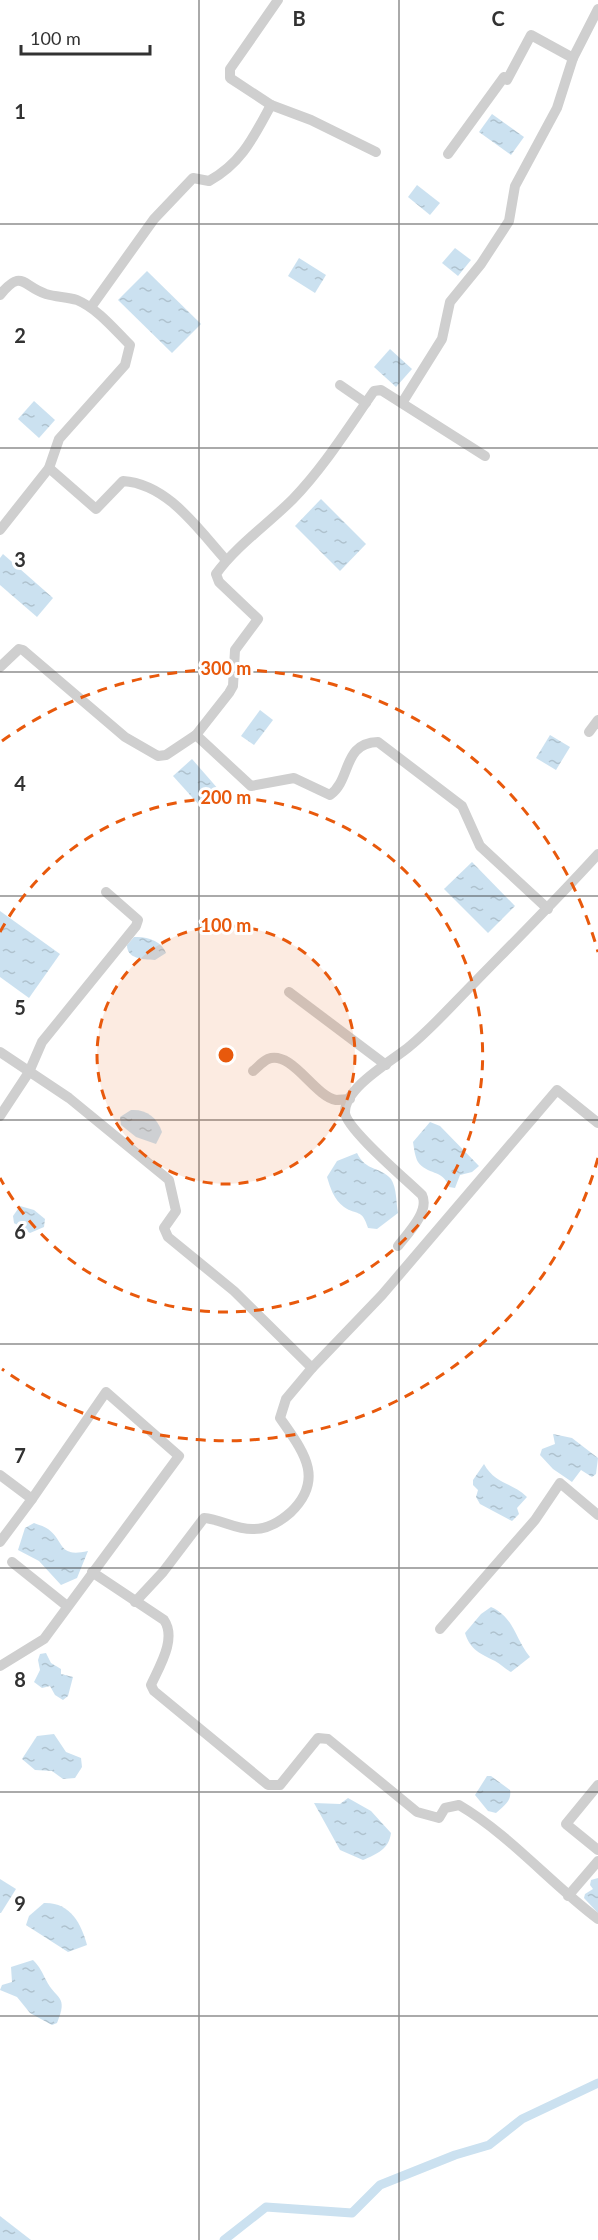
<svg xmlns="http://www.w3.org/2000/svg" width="598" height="2240" font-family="Lato,sans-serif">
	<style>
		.water { fill: url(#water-ripples) }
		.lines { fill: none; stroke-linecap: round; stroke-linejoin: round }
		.canal { stroke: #cbe1f0; stroke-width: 9 }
		.minor { stroke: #cfcfcf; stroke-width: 10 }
		.grid { fill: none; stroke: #323232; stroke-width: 1.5; stroke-opacity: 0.55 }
		.ring { fill: none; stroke: #e8590c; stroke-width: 3; stroke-dasharray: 10 8 }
		.grid-label { font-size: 20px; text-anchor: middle; font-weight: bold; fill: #323232; stroke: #fff; stroke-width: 6; stroke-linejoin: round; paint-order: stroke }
		.centre { fill: #e8590c; stroke: #fff; stroke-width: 3 }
		.ring-label { font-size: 18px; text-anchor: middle; font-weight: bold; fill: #e8590c; stroke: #fff; stroke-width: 6; stroke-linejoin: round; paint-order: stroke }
	</style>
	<defs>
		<pattern id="water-ripples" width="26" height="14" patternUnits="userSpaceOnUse" patternTransform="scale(1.5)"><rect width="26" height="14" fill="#cbe1f0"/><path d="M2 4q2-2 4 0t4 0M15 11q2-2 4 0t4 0" fill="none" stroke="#afc2ce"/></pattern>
	</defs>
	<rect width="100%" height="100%" fill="#fff"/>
	<g class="water">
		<polygon points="492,114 524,137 511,155 479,132"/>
		<polygon points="417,185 440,203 430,215 408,197"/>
		<polygon points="455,248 471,260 458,276 442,263"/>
		<polygon points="299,258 326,275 315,293 288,276"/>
		<polygon points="147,271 201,324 172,353 118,300"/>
		<polygon points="390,349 412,369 396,387 374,367"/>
		<polygon points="34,401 55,420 39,438 18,419"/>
		<polygon points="321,499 366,544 340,571 295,526"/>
		<polygon points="3,554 53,598 37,617 0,585 0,558"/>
		<polygon points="260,710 273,720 254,745 241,736"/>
		<polygon points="550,735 570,747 556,770 536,758"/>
		<polygon points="192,759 219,790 200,806 173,776"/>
		<polygon points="472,862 515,906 488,933 444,889"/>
		<polygon points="0,911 60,954 29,998 0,977"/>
		<path d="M134,937C147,936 162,941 166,953L155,960C142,959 127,959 127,945Z"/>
		<path d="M131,1110C146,1109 157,1117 162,1132L156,1144L136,1137L121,1125L120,1117Z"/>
		<path d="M430,1122L440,1126L479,1166L472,1172L460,1175L455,1188L449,1187C443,1169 427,1175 418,1162C415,1157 414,1148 413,1142Z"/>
		<path d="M357,1153C366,1172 380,1166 391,1179C397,1188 396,1203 398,1213L377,1229L368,1228C362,1208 357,1216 344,1207C334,1200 330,1187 327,1177L337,1161Z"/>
		<polygon points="20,1206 34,1210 45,1219 44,1227 30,1233 14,1223 13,1216"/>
		<polygon points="553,1434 572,1438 598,1458 596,1474 592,1477 581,1470 572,1482 553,1469 540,1455 542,1449 555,1444"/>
		<path d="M484,1464C495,1484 511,1482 527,1497L517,1508L519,1514L512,1521L480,1504L476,1497L478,1490L473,1485V1480Z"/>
		<path d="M34,1523C38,1525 44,1526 48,1529C65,1541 57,1558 88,1551L77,1578L61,1585L39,1561L18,1550L25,1528Z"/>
		<path d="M491,1607C515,1618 515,1639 530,1657L511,1672C505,1669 501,1664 495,1661C481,1654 470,1650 465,1633L481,1614Z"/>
		<polygon points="46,1653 51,1663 61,1669 61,1674 73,1677 68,1696 63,1700 55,1695 50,1686 42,1688 34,1682 40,1670 38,1660 40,1654"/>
		<polygon points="54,1734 66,1752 81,1758 82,1767 75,1778 63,1779 52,1771 35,1770 22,1759 37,1736"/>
		<path d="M487,1776H491L510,1790C512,1801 504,1806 496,1813L488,1811L475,1795Z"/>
		<path d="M348,1798L371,1811L391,1833C389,1849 377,1854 363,1860L340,1850L314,1803L340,1804Z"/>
		<polygon points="598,1878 598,1913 584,1898 585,1894 593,1889 590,1885 591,1880"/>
		<polygon points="0,1879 16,1889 1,1913 0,1913"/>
		<path d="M44,1903C70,1902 81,1923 87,1945L68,1952L26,1925L29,1916Z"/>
		<path d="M33,1960C40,1967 42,1972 46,1980C56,2000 69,1995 57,2023L52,2025L30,2013L17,1997L0,1990L2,1985L12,1982L11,1967Z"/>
		<polygon points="0,2216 31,2240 0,2240"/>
	</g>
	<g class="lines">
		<polyline class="canal" points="224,2240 266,2207 352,2213 380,2185 455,2155 489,2145 522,2119 598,2083"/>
		<g class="minor">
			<polyline points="278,0 230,69 230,78 271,105 311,120 376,152"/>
			<polyline points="448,154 504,77 507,80 531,35 573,58"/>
			<path d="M0,295C22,268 22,286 46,294C56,297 67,297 77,300C98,309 114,329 130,345L125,365L59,439L49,468L0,530"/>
			<path d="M91,307L154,219L193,178L209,181C242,163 254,136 271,105"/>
			<polyline points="340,385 366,403"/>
			<polyline points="402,403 442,339 450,302 481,264 509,221 515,186 557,108 573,58 598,9"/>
			<path d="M49,468L96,509L123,481C168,484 198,529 226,560"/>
			<path d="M0,667L19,649L23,650L125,737L158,756L166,755L196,735L229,693L233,686L235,650L258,619L219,582L216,574C236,546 268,524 293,499C324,467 348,428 374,391L381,390L485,456"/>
			<polyline points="589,732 598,720"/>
			<path d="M196,735L251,786L294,778L330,795C352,779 342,743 378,742L462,806L480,846L548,909"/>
			<polyline points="289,992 386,1065"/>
			<polyline points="0,1052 69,1098 169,1180 176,1211 164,1228 168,1237 234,1291 312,1368 382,1295 557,1090 598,1123"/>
			<path d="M253,1071C258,1067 263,1061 268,1059C292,1050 314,1096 336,1100C340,1100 346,1099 350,1099"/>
			<polyline points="0,1116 29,1072 42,1042 136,926 138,920 106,892"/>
			<path d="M398,1246C408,1233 430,1211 422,1195C408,1181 347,1130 345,1113C344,1087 394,1060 410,1046C433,1027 454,1003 475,982C516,940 558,898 598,854"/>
			<polyline points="0,1475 32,1499 0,1542"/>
			<polyline points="12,1562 67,1606"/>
			<path d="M92,1572L164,1620C177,1639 159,1667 151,1685L154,1691L268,1785H280L318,1738L328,1739L417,1812L439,1818L445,1808L459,1805C510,1835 550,1883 598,1919"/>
			<path d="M135,1602L163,1572L204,1518C221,1519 236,1530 254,1529C268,1529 281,1521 291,1512C326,1478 302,1450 280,1418L286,1399L312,1368"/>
			<polyline points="440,1629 535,1520 560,1483 598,1515"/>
			<polyline points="0,1666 44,1639 179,1456 106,1392 32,1499"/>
			<polyline points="598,1785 566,1824 598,1850"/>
			<polyline points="568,1896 598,1861"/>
		</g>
	</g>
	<path class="grid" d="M199,0V2240M399,0V2240M0,224H598M0,448H598M0,672H598M0,896H598M0,1120H598M0,1344H598M0,1568H598M0,1792H598M0,2016H598"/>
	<circle cx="226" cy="1055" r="129" fill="#e8590c" fill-opacity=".12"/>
	<g class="ring">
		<circle cx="226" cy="1055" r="129"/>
		<path d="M0 932A257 257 0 1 1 0 1178"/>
		<path d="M598 1158A386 386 0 0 1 2 1369M2 741A386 386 0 0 1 598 952"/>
	</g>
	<g class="grid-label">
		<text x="299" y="26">B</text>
		<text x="498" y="26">C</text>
		<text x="20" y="119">1</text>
		<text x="20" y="343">2</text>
		<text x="20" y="567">3</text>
		<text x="20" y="791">4</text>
		<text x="20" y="1015">5</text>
		<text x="20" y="1239">6</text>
		<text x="20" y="1463">7</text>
		<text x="20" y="1687">8</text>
		<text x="20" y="1911">9</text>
	</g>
	<circle cx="226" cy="1055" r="9" class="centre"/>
	<g class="ring-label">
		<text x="226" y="675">300 m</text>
		<text x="226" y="804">200 m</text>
		<text x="226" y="932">100 m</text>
	</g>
	<path d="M21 45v9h129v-9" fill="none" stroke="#323232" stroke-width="3"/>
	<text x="30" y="45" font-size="18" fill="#323232" stroke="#ffffff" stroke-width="4.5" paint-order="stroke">100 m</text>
</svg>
